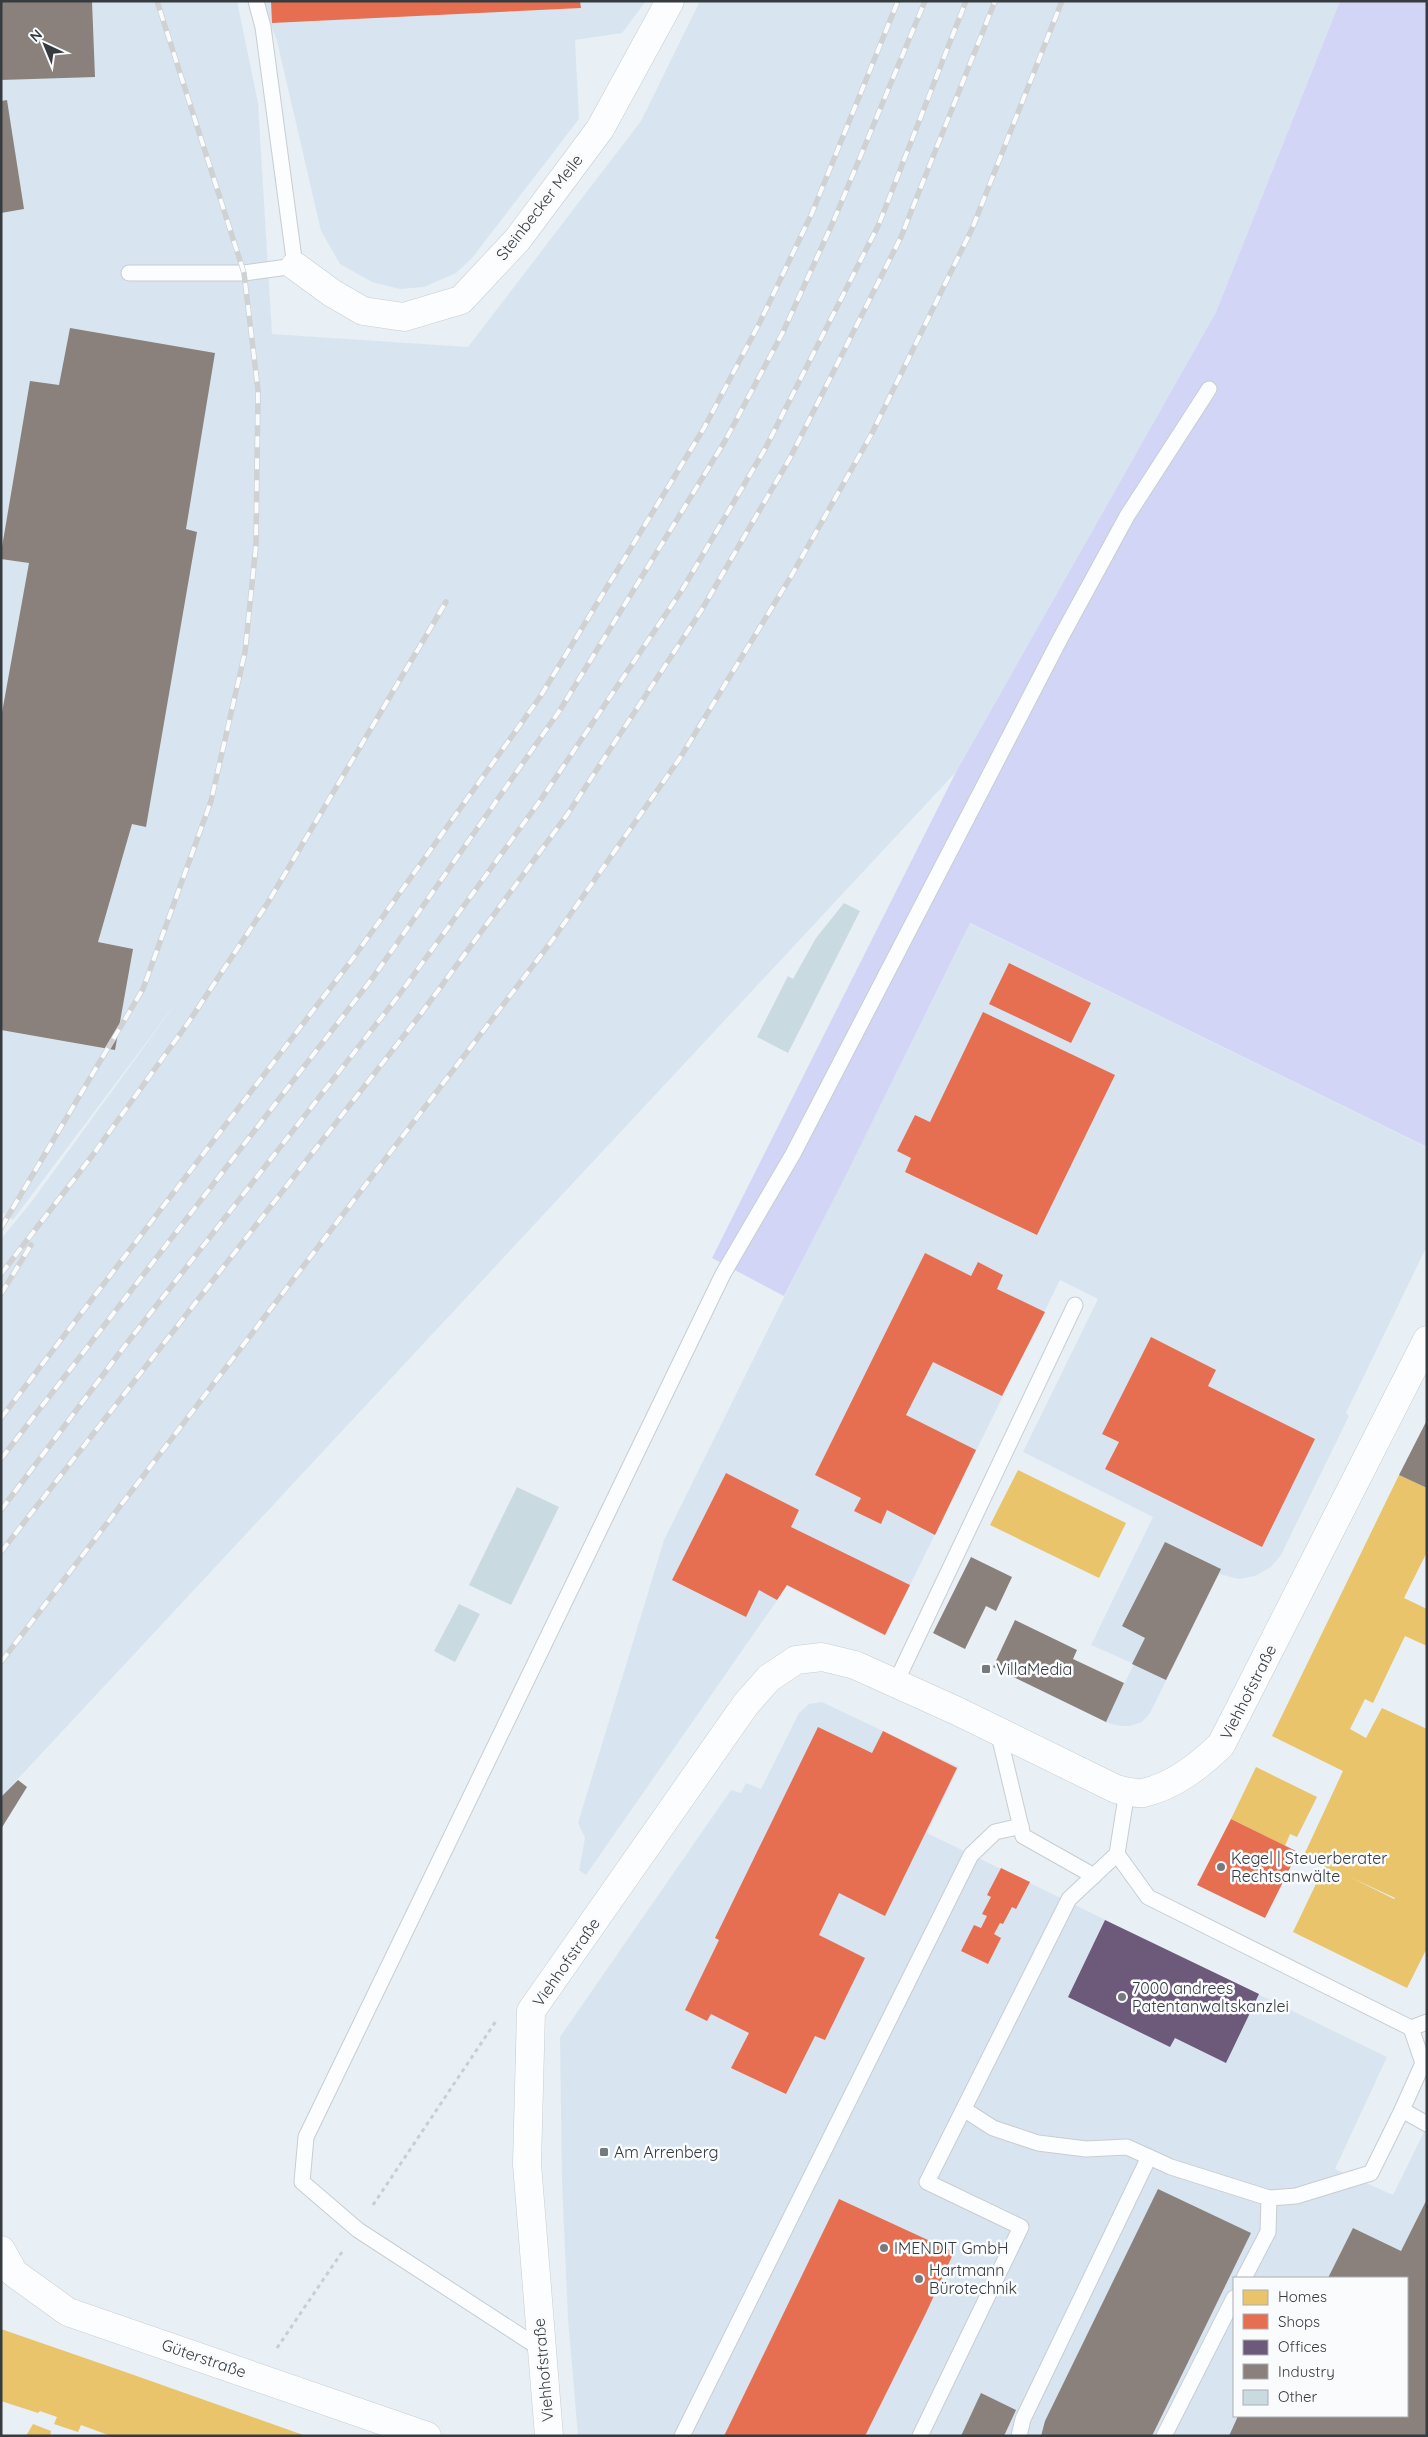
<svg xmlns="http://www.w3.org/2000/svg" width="1428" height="2437" font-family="Quicksand,sans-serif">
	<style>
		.built { fill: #d8e5f0; fill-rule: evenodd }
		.green { fill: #d3d5f7 }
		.homes { fill: #e9c46a; fill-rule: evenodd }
		.shops { fill: #e76f51 }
		.offices { fill: #6d597a }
		.industry { fill: #8a817c }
		.building { fill: #cadae1 }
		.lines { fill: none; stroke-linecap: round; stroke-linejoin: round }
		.service-casing { stroke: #c8cdd1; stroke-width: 17 }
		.minor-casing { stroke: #c8cdd1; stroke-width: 29 }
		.path { stroke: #cbced0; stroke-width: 3; stroke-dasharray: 4 4; stroke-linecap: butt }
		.service { stroke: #fcfdfe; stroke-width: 15 }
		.minor { stroke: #fcfdfe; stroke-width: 28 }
		.rail-casing { stroke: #cfd1d3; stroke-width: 5.5 }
		.rail { stroke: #f9fbfd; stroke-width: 4; stroke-dasharray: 11; stroke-linecap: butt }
		.poi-dot { fill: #747a7f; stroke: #f9fbfd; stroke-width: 2 }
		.labels { text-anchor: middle; stroke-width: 5; stroke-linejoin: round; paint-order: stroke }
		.street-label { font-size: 16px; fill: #363b3f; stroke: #f9fbfd }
		.poi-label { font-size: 16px; fill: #363b3f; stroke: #f9fbfd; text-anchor: start }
	</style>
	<rect width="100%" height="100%" fill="#e8eff5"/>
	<g class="built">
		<polygon points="1,1 237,1 258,103 272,334 468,347 641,121 700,1 1340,1 1216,312 956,772 1,1797 1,1239 32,1201 179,999 13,1220 1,1211"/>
		<polygon points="261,1 646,1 622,33 575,40 579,119 472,258 456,273 424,287 400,289 372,282 340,264 321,231 277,41"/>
		<polygon points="969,923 1426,1147 1426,1248 1346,1413 1349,1416 1281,1555 1271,1567 1255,1576 1239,1579 1219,1574 1150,1713 1142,1722 1130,1726 1120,1726 1105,1722 1134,1664 1091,1645 1153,1517 1023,1452 1098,1299 1060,1280 885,1636 787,1586 586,1875 579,1870 585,1838 578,1823 664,1540"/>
		<path d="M822,1702L959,1767L927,1833L1387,2057L1335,2169L1393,2195L1427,2126V2436H578L568,2319L562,2182L560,2037L731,1790L741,1793L746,1783L761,1789L799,1713L809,1704ZM1234,2278H1407V2416H1234Z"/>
	</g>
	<polygon class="green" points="1340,1 1427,1 1427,1147 970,923 846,1175 784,1296 712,1258 956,772 1216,312"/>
	<g class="homes">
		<polygon points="1018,1470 1126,1523 1099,1578 990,1525"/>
		<path d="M1399,1475L1427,1488V1552L1404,1598L1427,1609V1646L1405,1636L1373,1703L1365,1699L1350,1729L1366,1738L1382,1708L1427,1729V1948L1407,1988L1293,1932L1325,1865L1304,1855L1343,1771L1272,1736ZM1350,1877L1395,1898L1394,1899Z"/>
		<polygon points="1256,1767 1317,1797 1297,1837 1290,1834 1285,1846 1231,1819"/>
		<polygon points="1,2329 131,2374 306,2436 111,2436 81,2425 78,2432 54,2424 57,2417 40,2411 38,2413 1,2401"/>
		<polygon points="33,2424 51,2431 50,2436 26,2436"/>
	</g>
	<g class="shops">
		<polygon points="271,1 580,1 581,8 272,23"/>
		<polygon points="1009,963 1091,1003 1071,1043 989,1004"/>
		<polygon points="983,1012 1115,1075 1037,1235 905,1172 911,1158 897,1151 915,1115 930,1122"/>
		<polygon points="925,1253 971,1276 978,1262 1003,1275 997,1289 1045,1312 1002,1396 933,1362 906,1415 976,1450 935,1535 887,1510 881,1524 854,1511 861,1498 815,1475"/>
		<polygon points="1151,1337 1216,1370 1208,1386 1315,1439 1262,1547 1105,1469 1119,1442 1102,1434"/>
		<polygon points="726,1473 799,1510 791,1527 910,1585 885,1635 787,1585 777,1600 759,1590 746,1617 672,1580"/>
		<polygon points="818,1727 872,1753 883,1731 957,1768 885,1916 839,1893 819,1935 865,1958 825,2040 815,2036 786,2094 731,2068 749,2033 711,2014 707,2021 685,2010 719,1940 715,1938"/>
		<polygon points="1231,1819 1298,1852 1265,1918 1197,1885"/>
		<polygon points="1001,1868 1030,1882 1016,1909 1012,1907 1003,1924 1000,1923 994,1934 1001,1938 988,1964 961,1951 974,1925 981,1928 987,1916 982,1914 991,1897 987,1895"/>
		<polygon points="839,2199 954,2252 926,2313 865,2436 724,2436"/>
	</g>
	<polygon class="offices" points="1105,1920 1259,1994 1226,2063 1175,2038 1170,2047 1068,1997"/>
	<g class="industry">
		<polygon points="1,1 92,1 95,77 1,80"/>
		<polygon points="7,100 24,209 1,213 1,101"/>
		<polygon points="70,328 215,353 186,529 197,532 146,827 132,824 98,942 133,949 115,1050 1,1030 1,718 29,563 1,559 1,553 30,381 59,385"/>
		<polygon points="1427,1420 1427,1488 1399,1475"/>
		<polygon points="1165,1542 1221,1569 1166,1680 1132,1664 1145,1638 1122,1626"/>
		<polygon points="971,1557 1012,1577 996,1611 986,1606 965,1649 933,1633"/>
		<polygon points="1015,1620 1077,1650 1073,1659 1124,1683 1106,1722 993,1667"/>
		<polygon points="18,1780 27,1787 1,1829 1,1797"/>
		<polygon points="1158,2189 1251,2233 1152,2436 1041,2436 1045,2421"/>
		<polygon points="1427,2199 1427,2436 1229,2436 1238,2416 1407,2416 1407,2278 1328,2278 1353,2228 1401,2251"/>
		<polygon points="981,2393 1016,2410 1004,2436 961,2436"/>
	</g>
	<g class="building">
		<polygon points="844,903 860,911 788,1053 757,1037 788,976 793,979 816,938"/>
		<polygon points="517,1487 559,1507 511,1605 469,1585"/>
		<polygon points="459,1604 480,1614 455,1662 434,1651"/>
	</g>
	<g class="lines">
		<defs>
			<g id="service">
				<polyline points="129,273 244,273 295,266 263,27 256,1"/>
				<polyline points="896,1682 1075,1305"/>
				<polyline points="998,1731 1023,1836 1094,1876"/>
				<polyline points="1117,1854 1148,1897 1411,2028 1427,2022"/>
				<polyline points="965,2110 993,2128 1038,2143 1086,2149 1127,2147 1171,2167 1269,2198 1296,2196 1371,2173 1402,2110 1423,2063 1411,2028"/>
				<polyline points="1402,2110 1427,2124"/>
				<polyline points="1244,2278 1268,2232 1269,2198"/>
				<polyline points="541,2349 358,2230 302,2182 306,2137 723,1274 793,1154 1060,639 1127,516 1209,389"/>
				<polyline points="682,2436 971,1855 995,1832 1021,1826"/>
				<polyline points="920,2436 1021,2227 927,2182 1069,1899 1117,1854 1127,1791"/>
				<polyline points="1019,2436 1023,2419 1149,2157"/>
				<polyline points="1164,2436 1234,2298"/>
			</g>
			<g id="minor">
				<polyline points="295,266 332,293 363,311 404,317 461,300 518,239 600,129 670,1"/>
				<polyline points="1,2250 14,2273 68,2312 427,2436"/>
				<path d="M549,2436L527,2164L531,2011L746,1704L769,1678L796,1660L822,1657L855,1665L957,1711L1116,1789C1124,1791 1135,1794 1143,1793C1174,1786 1199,1766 1221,1745L1427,1340"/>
			</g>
		</defs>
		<use href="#service" class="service-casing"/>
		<use href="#minor" class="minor-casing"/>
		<g class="path">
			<polyline points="373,2205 496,2021"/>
			<polyline points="277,2348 342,2252"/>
		</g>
		<use href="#service" class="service"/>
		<use href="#minor" class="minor"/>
		<defs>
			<g id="rail">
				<polyline points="1,1228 143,989 211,801 245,652 256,545 258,390 244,273 157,1"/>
				<polyline points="1,1274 92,1156 188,1023 267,904 446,602"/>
				<polyline points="1,1294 31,1245"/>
				<polyline points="1,1418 351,961 540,697 704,428 760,322 812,213 898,1"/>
				<polyline points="1,1459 374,976 560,710 725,441 783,332 834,220 925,1"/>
				<polyline points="1,1510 124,1347 399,995 542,798 682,590 765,449 879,224 966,1"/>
				<polyline points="1,1552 420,1015 567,815 701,611 790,458 901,237 995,1"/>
				<polyline points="1,1662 551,942 680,758 790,578 871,435 972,229 1062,1"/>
			</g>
		</defs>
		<use href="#rail" class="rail-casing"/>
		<use href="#rail" class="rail"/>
	</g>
	<g class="poi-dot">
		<rect x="981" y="1664" width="10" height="10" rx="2.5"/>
		<circle cx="1221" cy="1867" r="5"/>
		<circle cx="1122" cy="1997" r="5"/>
		<rect x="599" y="2147" width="10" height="10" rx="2.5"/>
		<circle cx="884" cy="2248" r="5"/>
		<circle cx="919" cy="2279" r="5"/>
	</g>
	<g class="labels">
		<g class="street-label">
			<text transform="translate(539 207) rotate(-52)" y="6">Steinbecker Meile</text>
			<text transform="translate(1248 1692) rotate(-63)" y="6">Viehhofstraße</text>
			<text transform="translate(566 1962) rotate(-55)" y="6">Viehhofstraße</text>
			<text transform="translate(204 2358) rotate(19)" y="6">Güterstraße</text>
			<text transform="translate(543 2370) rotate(-95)" y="6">Viehhofstraße</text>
		</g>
		<g class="poi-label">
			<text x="996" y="1675">VillaMedia</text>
			<text x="1231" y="1864">Kegel | Steuerberater<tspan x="1231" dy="18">Rechtsanwälte</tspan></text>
			<text x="1132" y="1994">7000 andrees<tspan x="1132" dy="18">Patentanwaltskanzlei</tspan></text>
			<text x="614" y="2158">Am Arrenberg</text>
			<text x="894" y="2254">IMENDIT GmbH</text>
			<text x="929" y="2276">Hartmann<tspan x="929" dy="18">Bürotechnik</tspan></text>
		</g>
	</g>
	<rect width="1428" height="2437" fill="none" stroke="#363b3f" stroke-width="5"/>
	<rect x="1233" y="2277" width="175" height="140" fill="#f9fbfd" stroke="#abaeb1"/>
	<rect x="1243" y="2290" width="25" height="15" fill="#e9c46a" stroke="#abaeb1"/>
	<text x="1278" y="2302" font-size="15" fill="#363b3f">Homes</text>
	<rect x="1243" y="2314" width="25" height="15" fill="#e76f51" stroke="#abaeb1"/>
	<text x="1278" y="2327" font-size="15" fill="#363b3f">Shops</text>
	<rect x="1243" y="2340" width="25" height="15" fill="#6d597a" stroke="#abaeb1"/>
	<text x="1278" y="2352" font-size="15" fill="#363b3f">Offices</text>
	<rect x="1243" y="2364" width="25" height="15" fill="#8a817c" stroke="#abaeb1"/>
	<text x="1278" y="2377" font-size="15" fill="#363b3f">Industry</text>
	<rect x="1243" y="2390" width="25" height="15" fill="#cadae1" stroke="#abaeb1"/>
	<text x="1278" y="2402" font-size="15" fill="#363b3f">Other</text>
	<g transform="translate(45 45) rotate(316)" stroke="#f9fbfd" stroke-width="4" paint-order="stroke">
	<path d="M0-4L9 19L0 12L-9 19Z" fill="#363b3f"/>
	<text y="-8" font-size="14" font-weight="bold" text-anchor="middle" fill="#363b3f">N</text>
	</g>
</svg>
